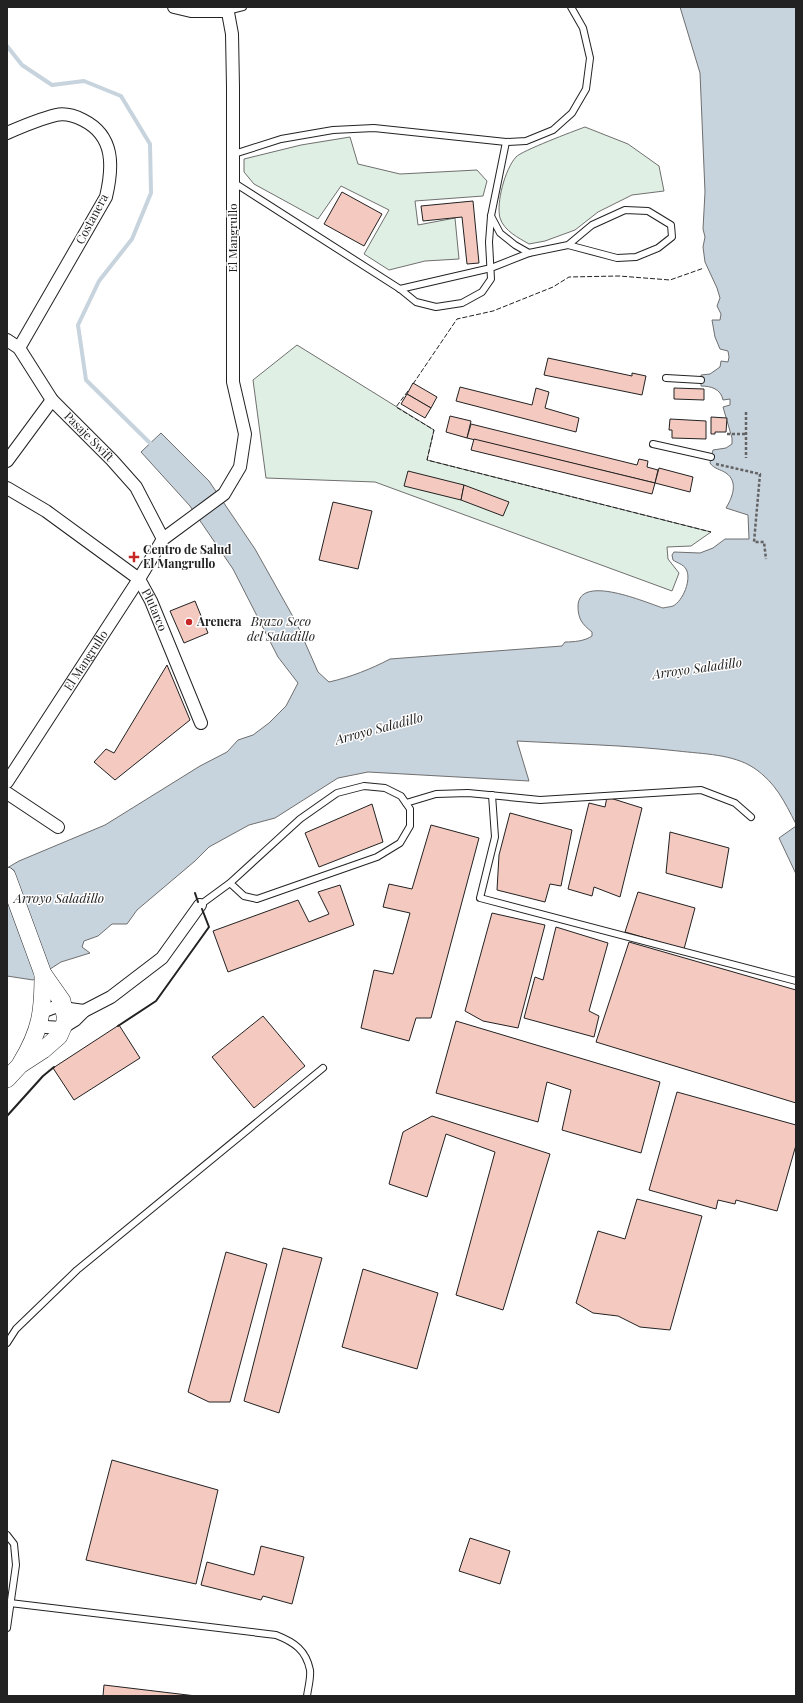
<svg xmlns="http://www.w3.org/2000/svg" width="803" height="1703" font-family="'Playfair Display',serif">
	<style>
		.green { fill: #e0efe3; stroke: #6f6f6f }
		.water { fill: #c7d3dd; stroke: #6f6f6f }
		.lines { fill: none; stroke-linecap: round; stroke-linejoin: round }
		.stream { stroke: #c7d3dd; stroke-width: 4 }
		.building { fill: #f3c9c0; stroke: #222 }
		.lane-casing { stroke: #222; stroke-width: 8 }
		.street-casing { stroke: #222; stroke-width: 14 }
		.secondary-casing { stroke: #222; stroke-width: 18 }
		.path { stroke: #646464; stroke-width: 2.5; stroke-dasharray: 3 2; stroke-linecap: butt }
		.lane { stroke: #fff; stroke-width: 6 }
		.street { stroke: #fff; stroke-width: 12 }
		.secondary { stroke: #fff; stroke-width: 17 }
		.fence { stroke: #222; stroke-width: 1; stroke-dasharray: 5 2; stroke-linecap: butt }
		.wall { stroke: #222; stroke-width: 2 }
		.poi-dot { fill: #c62828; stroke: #fff; stroke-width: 1.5 }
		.labels { text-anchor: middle; stroke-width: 3; stroke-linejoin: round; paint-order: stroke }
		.street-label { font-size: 12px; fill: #222; stroke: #fff }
		.poi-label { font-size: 12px; font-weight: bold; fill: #222; stroke: #fff; text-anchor: start }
		.water-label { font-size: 13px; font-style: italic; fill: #222; stroke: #fff }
	</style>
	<rect width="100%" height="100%" fill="#fff"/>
	<g class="green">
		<path d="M585,127L628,144L659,166L664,191L632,195L598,212L575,230L545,241L529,244C519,238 504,231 500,218C496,203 505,169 516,157C521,151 574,131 585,127Z"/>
		<polygon points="350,137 358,164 400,174 477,170 487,181 483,196 415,201 418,225 455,218 459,259 425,261 389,270 364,254 389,210 341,186 318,219 254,184 244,172 244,159 301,145"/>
		<polygon points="297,345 434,430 427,460 711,532 691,546 667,547 668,559 679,573 672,591 375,482 266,478 253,380"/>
	</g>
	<g class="water">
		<path d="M680,7H796V824C784,801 776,783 754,768C733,754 703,754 678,751C625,745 571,744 517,741L529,781L368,772L338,778L275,818L249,825L209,847L195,861L137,910L127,924H112L98,936L84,941L82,947L90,953L61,962L33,980L7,976V868L19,861L105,825L200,766L227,752L238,740L253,735L269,723L286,706L298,683L278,657L233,569L190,506L141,452L161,433L209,481L255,549L296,622L318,672L329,682C351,677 371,669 390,659L562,646L565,642C574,642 585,641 592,636V632C582,624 578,619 578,606C579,573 647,603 663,608C667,607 670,607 673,606C683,601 692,579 686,569C683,564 677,563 673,560L672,555L674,552L700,553L713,548L725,539H749L748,515L726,508C732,498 739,482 726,473C720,469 714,469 710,463L713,450L726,448L732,444V438L723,407L730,405V399L723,400C721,389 711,386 701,386V375L710,374L720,367L721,361L728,362L729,357L728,351L720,349L715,337L712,320H720L721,314L717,306L720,298L717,288L705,262L703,247L705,237L703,229L705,192L700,73Z"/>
		<polygon points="796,826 796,874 779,838"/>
	</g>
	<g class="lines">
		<polyline class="stream" points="7,46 22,65 52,85 84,81 121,96 150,144 151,193 132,239 99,281 78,325 86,380 154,447"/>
	</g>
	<g class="building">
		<polygon points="342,192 382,214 364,246 324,224"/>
		<polygon points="473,201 479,263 467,264 462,217 423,221 421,206"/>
		<polygon points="548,358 632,376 632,373 646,376 642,395 544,375"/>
		<polygon points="413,383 437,397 431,408 407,394"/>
		<polygon points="460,387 532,405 536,388 549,392 545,408 579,418 576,432 456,401"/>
		<polygon points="674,388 704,389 704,400 674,399"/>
		<polygon points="407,394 431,408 425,418 401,404"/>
		<polygon points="450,416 471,421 467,438 446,432"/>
		<polygon points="711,417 727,418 726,432 715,432 715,434 711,434"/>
		<polygon points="670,419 706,421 706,439 672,438 672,430 669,430"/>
		<polygon points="471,424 637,465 639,459 648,461 647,467 658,470 655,483 467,438"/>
		<polygon points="474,439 655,483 652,494 471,450"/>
		<polygon points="659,468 693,477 690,492 655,483"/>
		<polygon points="408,471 464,485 461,500 404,486"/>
		<polygon points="464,485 509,502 503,516 461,500"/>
		<polygon points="333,502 372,511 358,569 319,560"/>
		<polygon points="195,601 208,633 184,643 170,611"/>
		<polygon points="167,665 190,720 115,780 94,762 106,749 114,753"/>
		<polygon points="607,797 642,808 620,897 594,887 592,896 568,889 589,803 605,807"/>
		<polygon points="372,804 383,842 319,867 305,833"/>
		<polygon points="510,813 572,830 561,886 550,884 545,902 497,890 499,855"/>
		<polygon points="431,825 479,838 431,1018 416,1018 409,1041 361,1028 374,970 393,974 410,913 383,907 389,884 412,889"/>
		<polygon points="670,832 729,848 722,888 666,873"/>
		<polygon points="340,885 354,925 228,972 213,931 298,900 309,922 329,914 318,892"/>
		<polygon points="638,892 695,908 684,949 625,932"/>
		<polygon points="492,913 545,925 518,1028 483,1021 465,1011"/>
		<polygon points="556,927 608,943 589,1011 599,1016 594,1037 524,1018 535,977 543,980"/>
		<polygon points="629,942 796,990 796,1103 596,1042"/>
		<polygon points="263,1016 305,1066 254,1108 212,1057"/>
		<polygon points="456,1021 660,1082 641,1153 562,1130 571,1090 547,1082 538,1122 436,1093"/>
		<polygon points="119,1025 140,1058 74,1100 53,1068"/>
		<polygon points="677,1092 796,1125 796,1145 777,1211 736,1200 735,1204 718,1200 716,1209 649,1190"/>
		<polygon points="432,1116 550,1154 503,1310 456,1295 495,1152 446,1134 427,1197 389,1184 403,1132"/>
		<polygon points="637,1199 702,1216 670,1330 640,1327 618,1316 593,1313 576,1303 598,1231 625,1239"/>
		<polygon points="283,1248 322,1258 279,1413 244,1401"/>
		<polygon points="226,1252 267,1264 230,1402 209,1402 188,1392"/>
		<polygon points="363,1269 438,1293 417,1369 342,1347"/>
		<polygon points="112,1460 218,1490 196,1584 86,1560"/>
		<polygon points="470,1538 510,1551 500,1584 459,1571"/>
		<polygon points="261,1546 304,1557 292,1604 263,1596 261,1600 201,1585 207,1562 254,1575"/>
		<polygon points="104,1685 196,1696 103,1696"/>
	</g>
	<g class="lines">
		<defs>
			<g id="lane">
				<polyline points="227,11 243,7"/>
				<polyline points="234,154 281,139 333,130 374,128 506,142 526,141 553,130 572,113 586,89 590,58 583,28 571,7"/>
				<polyline points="233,182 400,289 416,302 436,307 462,303 482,292 491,279 489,242 491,216 506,142"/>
				<polyline points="491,216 500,233 515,245 529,253"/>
				<polyline points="400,289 491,268 529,253 568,245 617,258 636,257 658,248 672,237 671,225 648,211 625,210 592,225 568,245"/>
				<polyline points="666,378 701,380"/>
				<polyline points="653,444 711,457"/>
				<polyline points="492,795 495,837 480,898 796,981"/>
				<polyline points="406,803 436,794 468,793 540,800 701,790 735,803 751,817"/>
				<polyline points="200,905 230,883 300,819 337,793 364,786 385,788 401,796 410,809 410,826 400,843 377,857 257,899 244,896 230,883"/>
				<polyline points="7,1343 16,1329 77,1270 323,1068"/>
				<polyline points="7,1535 14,1544 16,1565 7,1628"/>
				<path d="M10,1603L276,1635C294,1642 306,1650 310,1670C311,1678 308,1688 307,1696"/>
			</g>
			<g id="street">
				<polyline points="174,7 191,11 227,11"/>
				<path d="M7,133C23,126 40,119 56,115C65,113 75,116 83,120C115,136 113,167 106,197L19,348"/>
				<path id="s1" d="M7,340L19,348L52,400L112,460L136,487L163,539"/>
				<polyline points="7,461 52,400"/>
				<path id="s2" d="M7,488L46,511L139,579L151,601L201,723"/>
				<path id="s3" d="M7,782L139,579L163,539L224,494L240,467L245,434L233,382V87L232,34L227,7"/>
				<polyline points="7,793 58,827"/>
				<polyline points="42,1012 55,1007 84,1011"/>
				<polyline points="40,1021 46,1027 62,1028 75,1020 84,1011 111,997 162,958 200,905"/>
			</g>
			<g id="secondary">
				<polyline points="7,876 43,974 62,1001 66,1020 59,1036 43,1050 20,1065 7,1079"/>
				<path d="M21,1063C41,1030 43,1011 43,974"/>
			</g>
		</defs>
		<use href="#lane" class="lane-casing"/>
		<use href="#street" class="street-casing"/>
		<use href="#secondary" class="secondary-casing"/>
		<g class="path">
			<polyline points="746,412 746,458"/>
			<polyline points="727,434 746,434"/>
			<polyline points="716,464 760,474 754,542 764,542 766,559"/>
		</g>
		<use href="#lane" class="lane"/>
		<use href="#street" class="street"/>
		<use href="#secondary" class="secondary"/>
		<g class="fence">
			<polyline points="413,384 457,319 493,311 553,287 569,277 619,276 670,280 704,268"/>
			<polyline points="408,391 396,407 434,430 427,460 711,532"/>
		</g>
		<g class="wall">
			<polyline points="195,893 198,902"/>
			<polyline points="118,1026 156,1001 209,927 202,909"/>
			<polyline points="7,1116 43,1076 54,1067"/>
		</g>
	</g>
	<g class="poi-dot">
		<path d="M132 551h4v4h4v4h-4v4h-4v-4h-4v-4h4z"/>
		<circle cx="189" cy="622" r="4"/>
	</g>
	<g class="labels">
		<g class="street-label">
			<text transform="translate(92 219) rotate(-62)" y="4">Costanera</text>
			<text transform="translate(233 238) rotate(-90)" y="4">El Mangrullo</text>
			<text dy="4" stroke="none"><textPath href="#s1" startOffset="128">Pasaje Swift</textPath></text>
			<text dy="4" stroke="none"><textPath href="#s2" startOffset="195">Plutarco</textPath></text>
			<text dy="4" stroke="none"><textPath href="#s3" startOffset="145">El Mangrullo</textPath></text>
		</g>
		<g class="poi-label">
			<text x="143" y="554">Centro de Salud<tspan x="143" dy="14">El Mangrullo</tspan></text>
			<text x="197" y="626">Arenera</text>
		</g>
		<g class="water-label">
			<text x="281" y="626">Brazo Seco<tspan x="281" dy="15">del Saladillo</tspan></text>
			<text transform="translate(697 668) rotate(-8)" y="5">Arroyo Saladillo</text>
			<text transform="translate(379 728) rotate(-15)" y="5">Arroyo Saladillo</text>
			<text x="59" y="903">Arroyo Saladillo</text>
		</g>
	</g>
	<rect width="803" height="1703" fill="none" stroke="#222222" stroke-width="16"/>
</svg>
